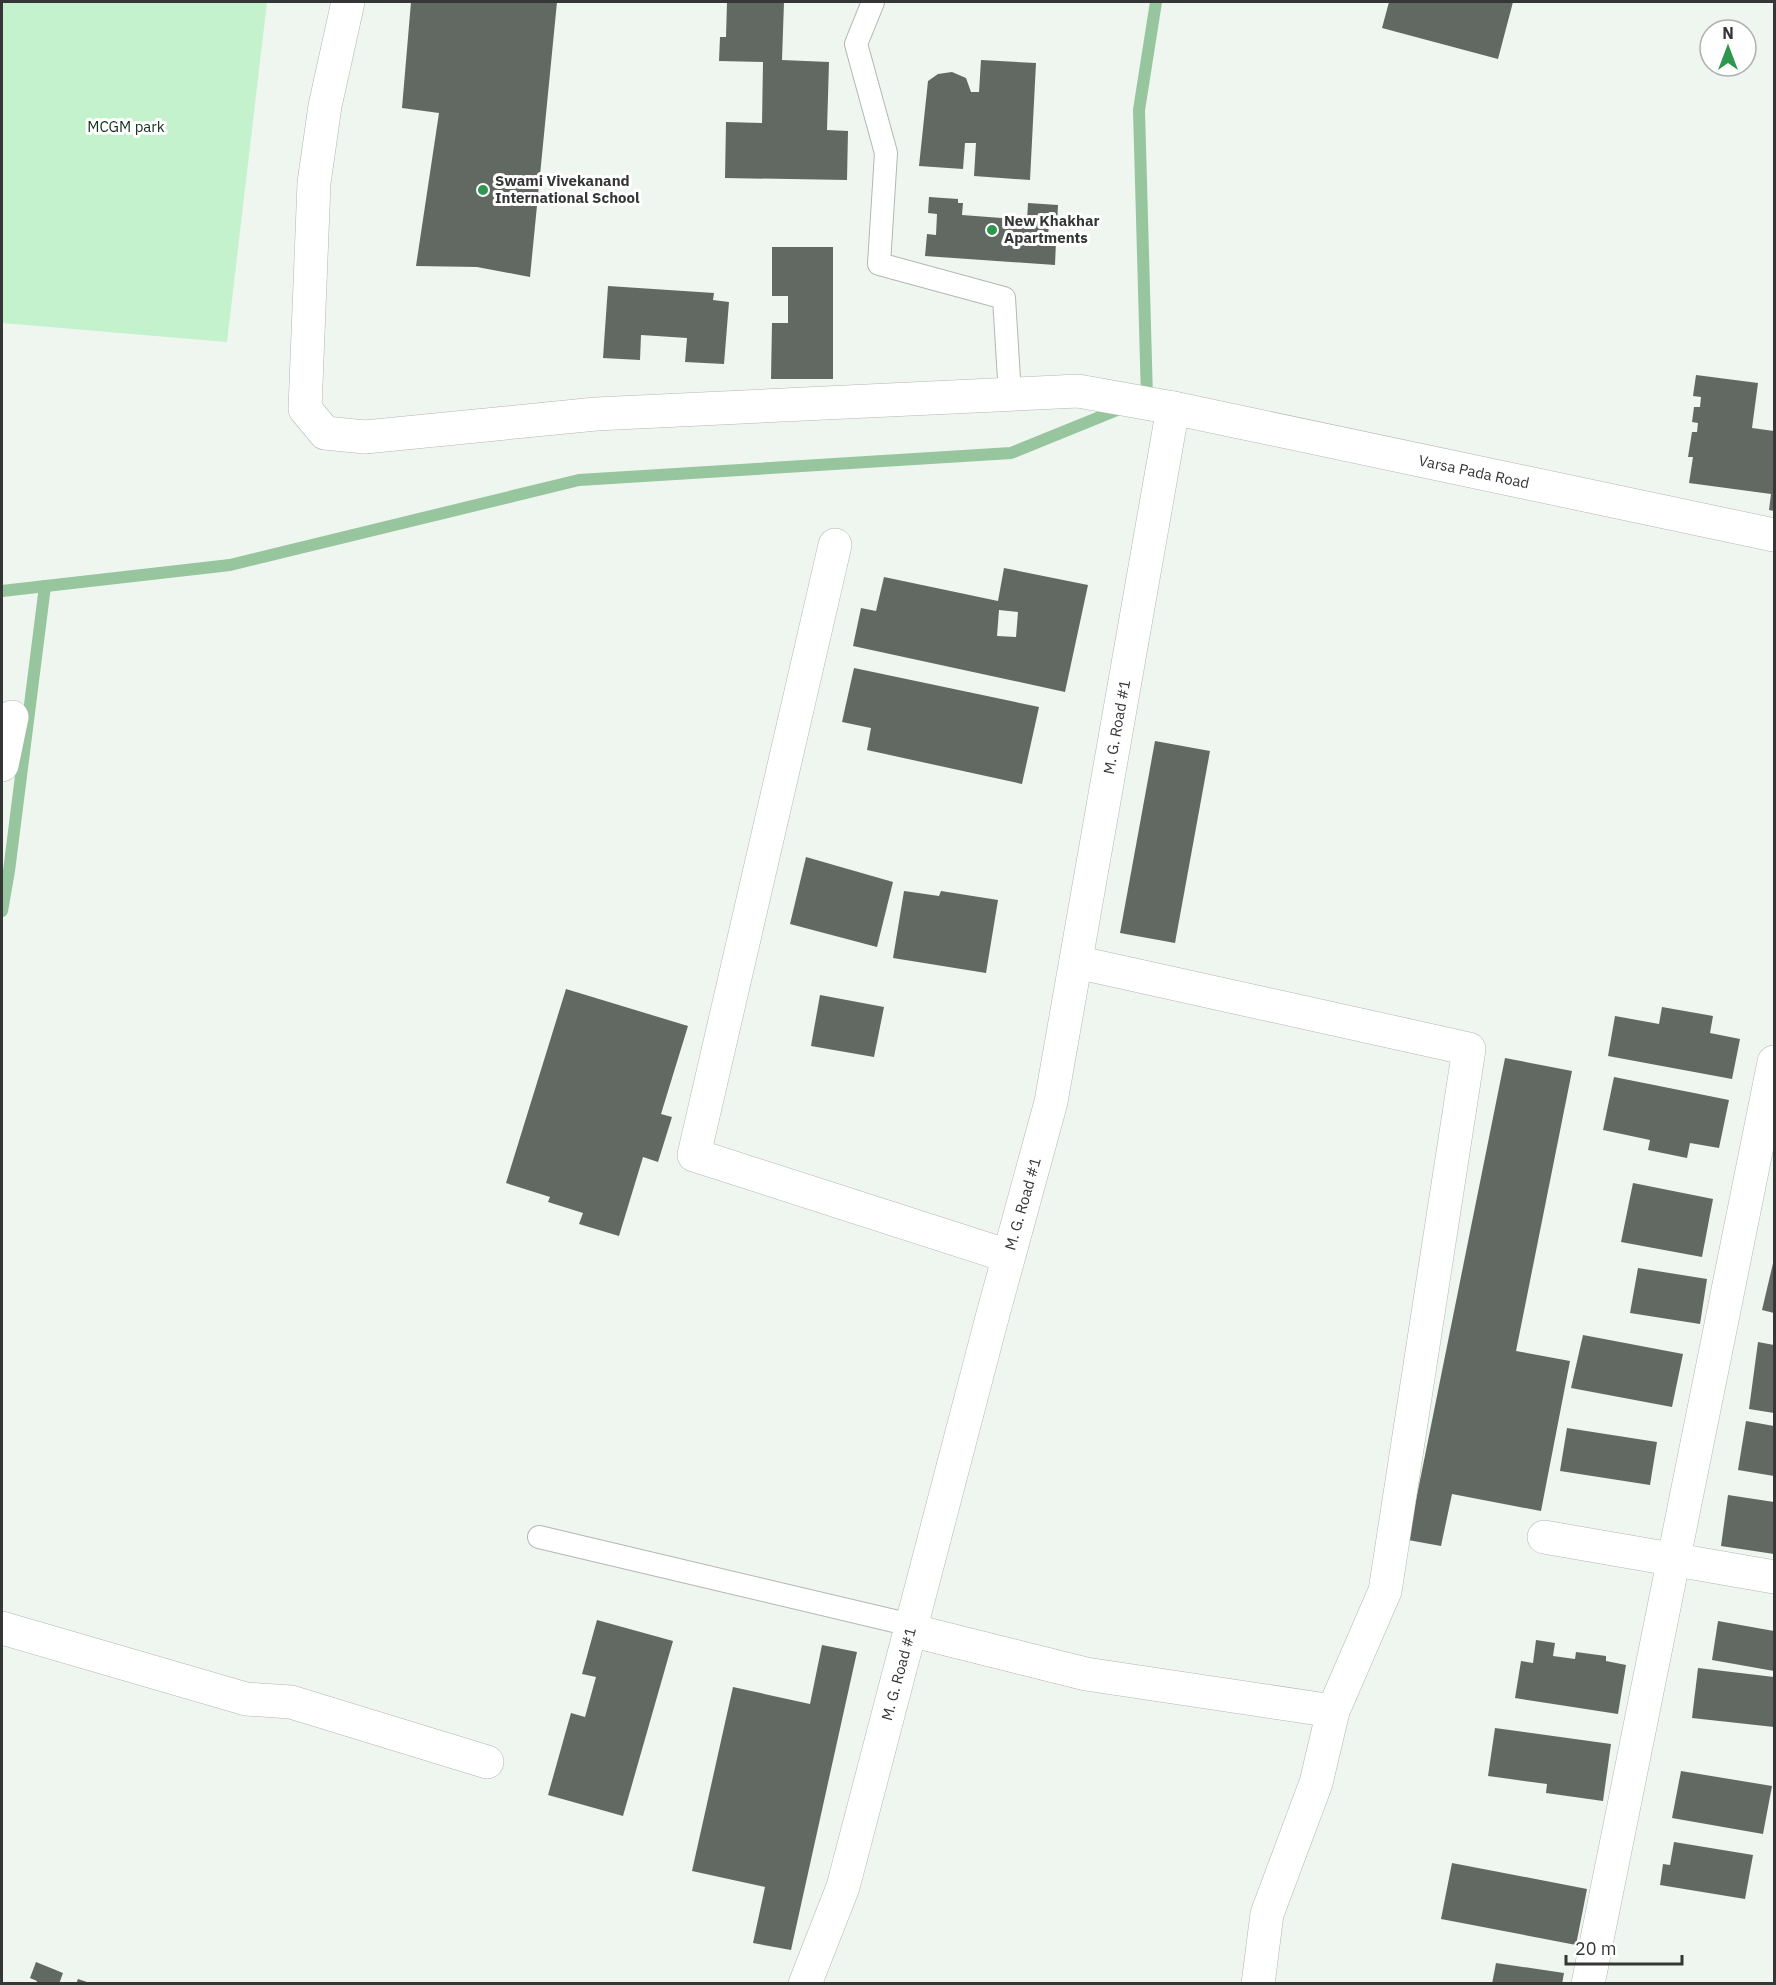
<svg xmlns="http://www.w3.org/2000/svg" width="1776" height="1985" font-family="'IBM Plex Sans',sans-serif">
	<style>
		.green { fill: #c4f2cc }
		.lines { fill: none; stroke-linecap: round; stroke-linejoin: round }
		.stream { stroke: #96c59e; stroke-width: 12 }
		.building { fill: #626963; fill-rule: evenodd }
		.service-casing { stroke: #b0b8b1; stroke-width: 24 }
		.minor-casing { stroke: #b0b8b1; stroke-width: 34 }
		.service { stroke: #fff; stroke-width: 22 }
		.minor { stroke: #fff; stroke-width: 33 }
		.poi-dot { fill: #2e964e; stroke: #fff; stroke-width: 2 }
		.labels { text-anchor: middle; stroke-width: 6; stroke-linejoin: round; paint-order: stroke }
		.park-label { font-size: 15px; fill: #0e3117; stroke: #fff }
		.poi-label { font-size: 15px; font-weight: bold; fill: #343735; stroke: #fff; text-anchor: start }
		.street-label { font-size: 15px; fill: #343735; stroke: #fff }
	</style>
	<rect width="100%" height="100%" fill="#eef6ef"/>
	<polygon class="green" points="2,2 267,2 227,342 2,323"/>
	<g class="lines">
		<g class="stream">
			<polyline points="1144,399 1147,398 1139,110 1156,2"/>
			<polyline points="2,591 230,565 579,480 1011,453 1122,408"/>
			<polyline points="2,911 9,871 45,586"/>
		</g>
	</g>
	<g class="building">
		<polygon points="411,2 557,2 530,277 477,267 416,266 439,113 402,108"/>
		<polygon points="727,2 784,2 782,60 829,62 827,130 848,131 847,180 725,178 726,122 762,123 763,62 719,61 720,37 726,37"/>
		<polygon points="1389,2 1513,2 1498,59 1382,28"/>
		<polygon points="981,60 1036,63 1030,180 974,176 976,143 965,143 963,169 919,166 928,81 938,74 952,72 966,78 971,92 979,92"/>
		<polygon points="929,197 958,199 958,203 963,203 962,215 1027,220 1028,203 1058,205 1057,226 1049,226 1048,234 1044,234 1044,240 1056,241 1055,265 925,256 927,234 936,235 937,214 928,213"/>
		<polygon points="772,247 833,247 833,379 771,379 772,323 788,323 788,296 772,296"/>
		<polygon points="608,286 714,293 713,300 729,302 724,364 685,362 687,338 641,335 640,360 603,358"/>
		<polygon points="1696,375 1758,383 1752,428 1774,431 1774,511 1769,510 1771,494 1689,483 1693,457 1688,457 1692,432 1697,432 1698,423 1692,422 1694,407 1700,407 1701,397 1693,396"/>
		<path d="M1004,568L1088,585L1065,692L853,646L861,608L876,611L884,577L998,601ZM999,610L1018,612L1016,637L997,636Z"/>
		<polygon points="854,668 1039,707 1022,784 867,750 871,728 842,722"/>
		<polygon points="1155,741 1210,751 1175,943 1120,933"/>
		<polygon points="806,857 893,882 877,947 790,924"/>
		<polygon points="904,891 939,896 941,891 998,900 986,973 893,958"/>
		<polygon points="566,989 688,1026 661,1114 672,1117 658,1162 643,1157 619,1236 579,1224 583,1213 548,1202 550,1197 506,1183"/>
		<polygon points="820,995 884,1007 874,1057 811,1046"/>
		<polygon points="1662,1007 1713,1016 1710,1033 1740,1039 1732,1079 1608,1056 1615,1016 1659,1024"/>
		<polygon points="1505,1058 1572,1071 1516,1351 1570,1361 1541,1511 1452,1494 1441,1546 1408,1540"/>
		<polygon points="1614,1077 1729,1100 1719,1148 1690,1143 1687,1158 1648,1150 1650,1140 1603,1130"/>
		<polygon points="1633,1183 1713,1199 1702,1257 1621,1242"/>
		<polygon points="1774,1259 1774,1313 1762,1310"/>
		<polygon points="1638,1268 1707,1279 1700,1324 1630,1313"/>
		<polygon points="1583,1335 1683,1354 1672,1407 1571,1388"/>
		<polygon points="1758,1342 1774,1345 1774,1413 1749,1409"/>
		<polygon points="1746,1421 1774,1426 1774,1476 1738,1470"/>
		<polygon points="1567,1428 1657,1442 1650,1485 1560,1471"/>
		<polygon points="1728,1495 1774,1502 1774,1554 1721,1546"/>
		<polygon points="597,1620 673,1641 623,1816 548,1795 571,1713 585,1717 596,1677 582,1674"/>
		<polygon points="1718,1621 1774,1631 1774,1671 1712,1660"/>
		<polygon points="1536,1640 1555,1643 1553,1656 1575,1659 1576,1652 1606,1656 1606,1661 1626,1665 1618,1714 1515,1698 1521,1661 1533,1663"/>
		<polygon points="822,1645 857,1652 791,1950 753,1943 765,1887 692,1871 733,1687 810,1704"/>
		<polygon points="1698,1668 1774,1677 1774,1727 1692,1718"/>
		<polygon points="1495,1728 1611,1744 1603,1801 1546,1793 1547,1784 1488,1776"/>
		<polygon points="1681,1771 1772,1786 1763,1834 1672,1818"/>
		<polygon points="1674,1842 1753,1855 1745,1899 1660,1885 1663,1864 1670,1865"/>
		<polygon points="1452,1863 1587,1889 1576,1945 1441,1919"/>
		<polygon points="36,1962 63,1973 59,1984 36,1984 37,1981 30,1978"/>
		<polygon points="1496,1963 1564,1973 1562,1984 1492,1984"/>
		<polygon points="78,1979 90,1983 90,1984 76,1984"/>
	</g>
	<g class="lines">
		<defs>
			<g id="service">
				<polyline points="873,2 856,44 886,153 879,264 1004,298 1010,395"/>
				<polyline points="539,1537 911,1625"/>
			</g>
			<g id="minor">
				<polyline points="348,2 325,106 314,183 305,409 325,433 365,437 596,414 1078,391 1173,408 1774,535"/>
				<polyline points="835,545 694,1155 1008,1256"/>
				<polyline points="2,765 12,717"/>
				<polyline points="1076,962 1469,1049 1385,1591 1333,1711 1316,1783 1267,1914 1258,1984"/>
				<polyline points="1544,1537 1774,1577"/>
				<polyline points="2,1628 246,1699 291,1702 487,1762"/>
				<polyline points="910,1630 1086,1674 1333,1711"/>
				<polyline points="805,1984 843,1887 993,1314 1051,1102 1173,408"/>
				<polyline points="1588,1984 1774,1062"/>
			</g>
		</defs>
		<use href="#service" class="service-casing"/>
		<use href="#minor" class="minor-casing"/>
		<use href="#service" class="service"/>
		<use href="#minor" class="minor"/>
	</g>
	<g class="poi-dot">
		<circle cx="483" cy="190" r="6"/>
		<circle cx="992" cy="230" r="6"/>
	</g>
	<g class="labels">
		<g class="park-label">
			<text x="126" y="132">MCGM park</text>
		</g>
		<g class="poi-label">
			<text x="495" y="186">Swami Vivekanand<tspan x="495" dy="17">International School</tspan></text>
			<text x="1004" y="226">New Khakhar<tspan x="1004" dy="17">Apartments</tspan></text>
		</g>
		<g class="street-label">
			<text transform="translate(1474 472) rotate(12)" y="5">Varsa Pada Road</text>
			<text transform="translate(1117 727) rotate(-80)" y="5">M. G. Road #1</text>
			<text transform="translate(1023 1204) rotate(-74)" y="5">M. G. Road #1</text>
			<text transform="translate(899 1674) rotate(-75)" y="5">M. G. Road #1</text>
		</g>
	</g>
	<rect width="1776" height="1985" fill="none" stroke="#343735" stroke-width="6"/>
	<g transform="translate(1728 48)"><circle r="28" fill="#ffffff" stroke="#aeafae" stroke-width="1.5"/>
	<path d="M0-4.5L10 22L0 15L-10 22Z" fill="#2e964e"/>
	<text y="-9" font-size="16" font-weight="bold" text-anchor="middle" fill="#343735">N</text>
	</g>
	<path d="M1566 1955v9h116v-9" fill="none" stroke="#343735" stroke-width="3"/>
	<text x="1575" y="1955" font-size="18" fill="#343735" stroke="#ffffff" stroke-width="4.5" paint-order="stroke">20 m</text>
</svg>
